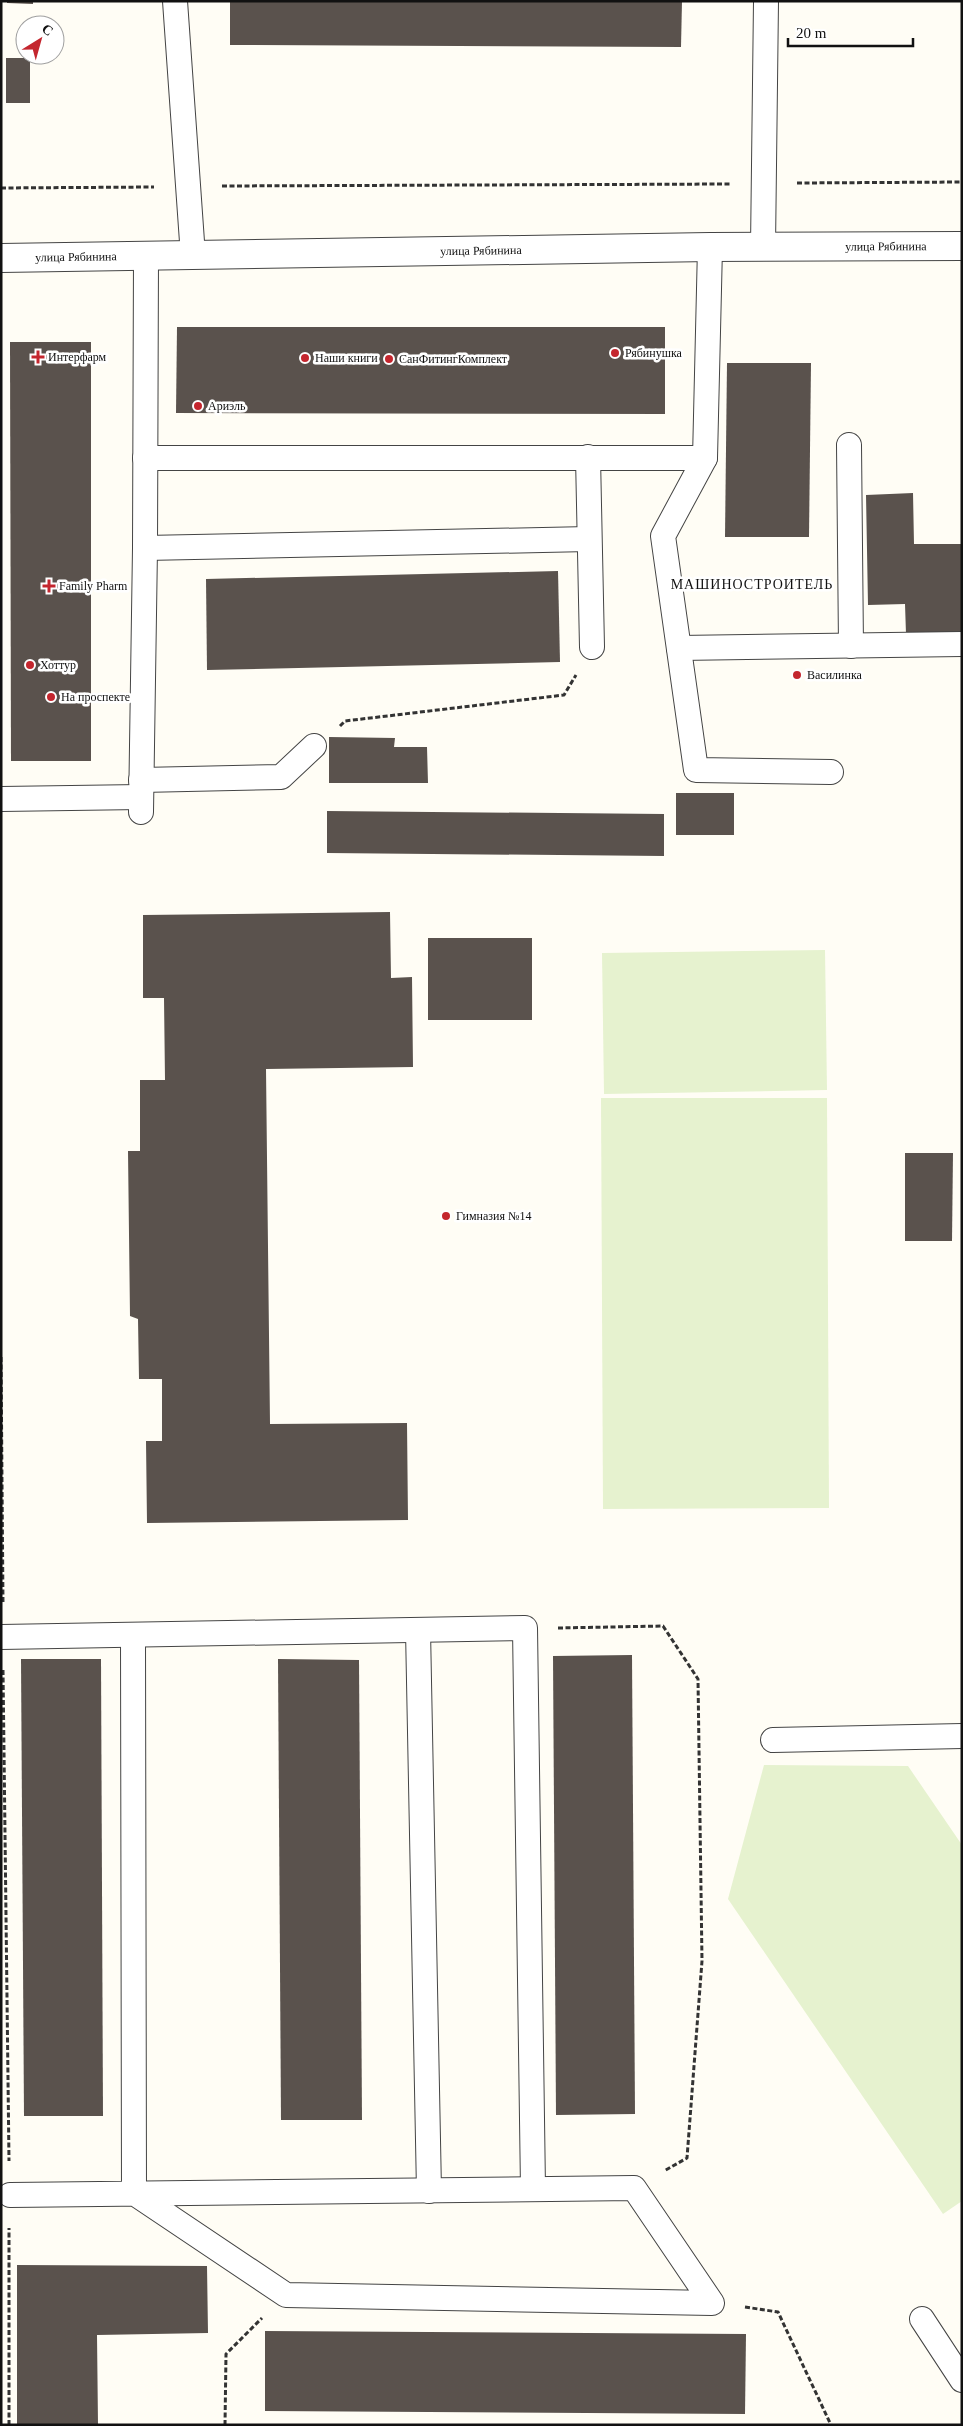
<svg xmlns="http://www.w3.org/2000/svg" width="963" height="2426" font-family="Georgia,serif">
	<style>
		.pitch { fill: #e6f2cf }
		.building { fill: #5a524d }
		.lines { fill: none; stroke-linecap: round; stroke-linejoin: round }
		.service-casing { stroke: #444; stroke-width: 26 }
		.tertiary-casing { stroke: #444; stroke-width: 30 }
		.path { stroke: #333; stroke-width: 3; stroke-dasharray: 5 2.5; stroke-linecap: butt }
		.service { stroke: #fff; stroke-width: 24 }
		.tertiary { stroke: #fff; stroke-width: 28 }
		.poi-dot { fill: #c4262e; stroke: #fff; stroke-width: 2 }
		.labels { text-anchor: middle; stroke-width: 5; stroke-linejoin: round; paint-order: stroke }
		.street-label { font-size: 12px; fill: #111; stroke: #fff }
		.poi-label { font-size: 12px; fill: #111; stroke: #fff; text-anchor: start }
		.neighbourhood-label { font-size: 14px; letter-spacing: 1px; fill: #111; stroke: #fff }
	</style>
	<rect width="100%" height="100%" fill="#fffdf5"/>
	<g class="pitch">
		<polygon points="825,950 827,1090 604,1094 602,953"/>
		<polygon points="601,1098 827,1098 829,1508 603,1509"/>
		<polygon points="764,1765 908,1766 962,1845 962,2201 943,2214 728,1899"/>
	</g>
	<g class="building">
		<polygon points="7,1 33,1 33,4 7,3"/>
		<polygon points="230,1 682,1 681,47 230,45"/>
		<rect x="6" y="58" width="24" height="45"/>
		<polygon points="177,327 665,327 665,414 176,413"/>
		<polygon points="10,342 91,342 91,761 11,761"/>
		<polygon points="727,363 811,363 809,537 725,537"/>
		<polygon points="913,493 914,544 962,544 962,633 906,634 905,604 868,605 866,495"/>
		<polygon points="558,571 560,662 207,670 206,579"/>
		<polygon points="329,737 395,738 394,747 427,747 428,783 329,783"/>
		<rect x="676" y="793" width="58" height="42"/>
		<polygon points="327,811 664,814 664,856 327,853"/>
		<polygon points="390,912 391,978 412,977 413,1067 266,1069 270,1424 407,1423 408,1520 147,1523 146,1441 162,1441 162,1379 139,1379 138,1319 130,1316 128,1151 140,1151 140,1080 165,1080 164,998 143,998 143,915"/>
		<rect x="428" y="938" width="104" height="82"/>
		<polygon points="905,1153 953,1153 952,1241 905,1241"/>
		<polygon points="632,1655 635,2114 556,2115 553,1656"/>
		<polygon points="21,1659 101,1659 103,2116 24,2116"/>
		<polygon points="278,1659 359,1660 362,2120 281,2120"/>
		<polygon points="17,2265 207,2266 208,2333 97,2335 98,2425 17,2425"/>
		<polygon points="265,2331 746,2334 745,2414 265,2411"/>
	</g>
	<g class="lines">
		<defs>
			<g id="service">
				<polyline points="175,1 193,256"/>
				<polyline points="710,247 705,458 663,536 696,770 831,772"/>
				<polyline points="763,247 766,1"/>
				<polyline points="849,445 851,646"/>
				<polyline points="588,457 592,647"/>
				<polyline points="145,458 705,458"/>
				<polyline points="145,548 589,539"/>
				<polyline points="679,648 962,644"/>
				<polyline points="141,780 281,777 314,746"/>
				<polyline points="1,799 141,797"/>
				<polyline points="141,812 145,548 146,256"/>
				<polyline points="418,1630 429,2191"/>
				<polyline points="1,1637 525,1628 533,2189"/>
				<polyline points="773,1740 962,1736"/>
				<path d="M10,2195C218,2192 426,2191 634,2188L712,2303L286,2295L134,2193L133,1636"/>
				<polyline points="922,2319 962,2380"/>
			</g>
			<g id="tertiary">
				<path id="s1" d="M1,258L710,247L962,246"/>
			</g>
		</defs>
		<use href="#service" class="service-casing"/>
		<use href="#tertiary" class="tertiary-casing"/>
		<g class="path">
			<polyline points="797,183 962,182"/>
			<polyline points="222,186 731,184"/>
			<polyline points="1,188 154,187"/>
			<polyline points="340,726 345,721 564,695 576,675"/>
			<polyline points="1,1357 3,1604"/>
			<polyline points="558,1628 663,1626 698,1679 702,1961 687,2158 664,2171"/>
			<polyline points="3,1670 9,2161"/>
			<polyline points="745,2307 778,2312 831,2425"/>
			<polyline points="9,2425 9,2228"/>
			<polyline points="225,2425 226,2354 262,2318"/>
		</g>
		<use href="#service" class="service"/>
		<use href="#tertiary" class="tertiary"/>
	</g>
	<g class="poi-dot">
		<circle cx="615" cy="353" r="5"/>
		<path d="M35.5 349.5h5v5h5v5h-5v5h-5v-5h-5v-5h5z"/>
		<circle cx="305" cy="358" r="5"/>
		<circle cx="389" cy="359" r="5"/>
		<circle cx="198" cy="406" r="5"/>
		<path d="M46.5 578.5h5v5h5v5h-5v5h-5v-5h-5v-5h5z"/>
		<circle cx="30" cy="665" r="5"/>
		<circle cx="797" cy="675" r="5"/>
		<circle cx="51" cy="697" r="5"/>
		<circle cx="446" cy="1216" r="5"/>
	</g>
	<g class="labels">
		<g class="street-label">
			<text dy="4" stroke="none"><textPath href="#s1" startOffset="885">улица Рябинина</textPath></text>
			<text dy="4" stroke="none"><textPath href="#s1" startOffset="480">улица Рябинина</textPath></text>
			<text dy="4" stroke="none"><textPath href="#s1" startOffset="75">улица Рябинина</textPath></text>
		</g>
		<g class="poi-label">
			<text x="625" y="357">Рябинушка</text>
			<text x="48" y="361">Интерфарм</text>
			<text x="315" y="362">Наши книги</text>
			<text x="399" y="363">СанФитингКомплект</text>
			<text x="208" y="410">Ариэль</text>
			<text x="59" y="590">Family Pharm</text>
			<text x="40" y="669">Хоттур</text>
			<text x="807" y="679">Василинка</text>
			<text x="61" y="701">На проспекте</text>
			<text x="456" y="1220">Гимназия №14</text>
		</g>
		<g class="neighbourhood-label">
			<text x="752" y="589">МАШИНОСТРОИТЕЛЬ</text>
		</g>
	</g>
	<rect width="963" height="2426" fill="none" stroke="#111111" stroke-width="5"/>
	<g transform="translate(40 40) rotate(37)"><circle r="24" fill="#ffffff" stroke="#a0a0a0"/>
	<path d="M0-4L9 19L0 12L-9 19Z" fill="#c4262e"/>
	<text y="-8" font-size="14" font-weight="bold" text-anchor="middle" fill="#111111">С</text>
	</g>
	<path d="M788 38v8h125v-8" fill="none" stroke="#111111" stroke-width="2.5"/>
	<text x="796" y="38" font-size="15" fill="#111111" stroke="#ffffff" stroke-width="4" paint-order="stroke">20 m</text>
</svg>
